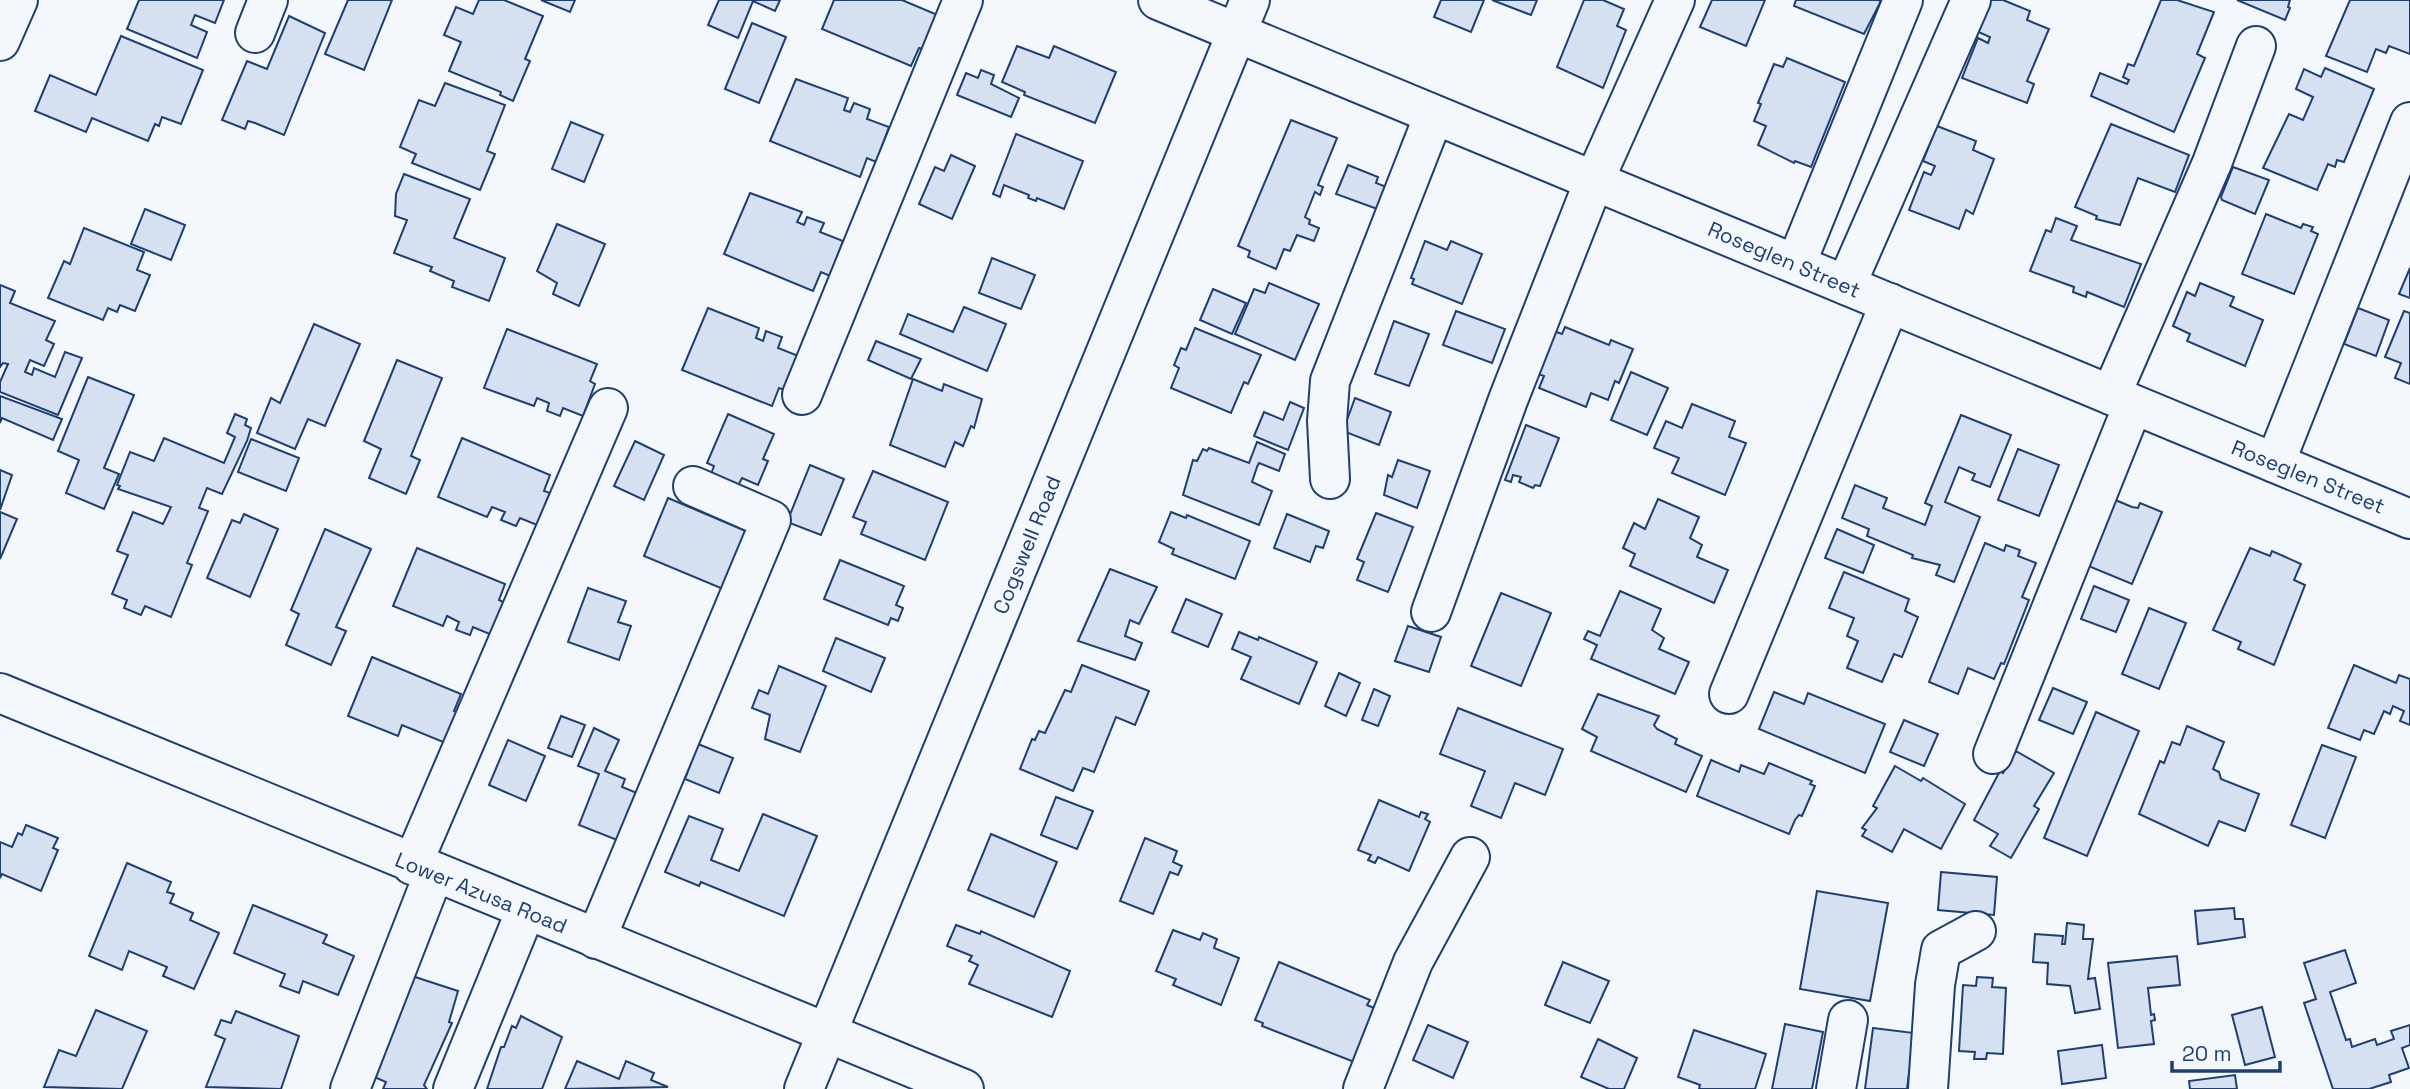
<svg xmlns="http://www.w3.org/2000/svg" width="2410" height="1089" font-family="'Space Grotesk',sans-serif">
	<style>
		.building { fill: #d5e0f0; stroke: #1d3f73; stroke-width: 2 }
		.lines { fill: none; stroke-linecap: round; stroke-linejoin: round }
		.minor-casing { stroke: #1d3f73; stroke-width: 42 }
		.major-casing { stroke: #1d3f73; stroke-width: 42 }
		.minor { stroke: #f4f7fb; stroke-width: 38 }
		.major { stroke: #f4f7fb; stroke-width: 38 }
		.labels { text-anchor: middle; stroke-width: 5; stroke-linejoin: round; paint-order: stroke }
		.street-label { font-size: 21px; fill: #1d3f73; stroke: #f4f7fb }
	</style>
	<rect width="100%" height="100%" fill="#f4f7fb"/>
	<g class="building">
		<polygon points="139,0 224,0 215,23 195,15 191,25 207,32 197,58 127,29"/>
		<polygon points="348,0 392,0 364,70 325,54"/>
		<polygon points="479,0 504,0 543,16 525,59 530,61 513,101 500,95 501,92 449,71 461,42 444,35 456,7 473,14"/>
		<polygon points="541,0 575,0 570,12"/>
		<polygon points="719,0 780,0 775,11 753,1 738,38 708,25"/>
		<polygon points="834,0 902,0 940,16 926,50 919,48 911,66 822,29"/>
		<polygon points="1441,0 1484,0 1471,32 1434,17"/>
		<polygon points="1492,0 1537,0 1531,15"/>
		<polygon points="1584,0 1603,0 1624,9 1617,26 1626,30 1603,88 1557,67"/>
		<polygon points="1712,0 1765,0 1746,46 1700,27"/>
		<polygon points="1796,0 1878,0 1881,1 1864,34 1794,6"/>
		<polygon points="1989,0 2003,0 2030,11 2027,20 2049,29 2027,81 2034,84 2027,103 1962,78 1978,38 1988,43 1990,37 1976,31"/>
		<polygon points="2161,0 2177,0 2214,12 2197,54 2205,58 2174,132 2091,96 2100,73 2127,84 2129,80 2123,77 2128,64 2134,66"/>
		<polygon points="2237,0 2290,0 2288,7 2290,8 2285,20"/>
		<polygon points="2350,0 2410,0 2410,54 2389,46 2386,53 2376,49 2367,72 2326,56"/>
		<polygon points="289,16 325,33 284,135 255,123 248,121 245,129 222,120 247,61 267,69"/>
		<polygon points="752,23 786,37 759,103 725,89"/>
		<polygon points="121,36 203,70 181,124 162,117 159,126 155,124 148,141 92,118 86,132 35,111 50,75 96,95"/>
		<polygon points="1017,46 1049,58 1054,46 1116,72 1095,123 1024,95 1025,92 1002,82"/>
		<polygon points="1787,58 1845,82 1811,167 1795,161 1794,163 1758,145 1766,126 1754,121 1761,104 1758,103 1774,64 1783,67"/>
		<polygon points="2325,68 2374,89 2344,162 2337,160 2335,167 2328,164 2317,190 2263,168 2289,114 2303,120 2313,97 2296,89 2304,69 2321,77"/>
		<polygon points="981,70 994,75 991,84 1019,98 1011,117 957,95 966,73 978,78"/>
		<polygon points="796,79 848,98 844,110 850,112 854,103 870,109 867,119 889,127 876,162 867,158 860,177 770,141"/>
		<polygon points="445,83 505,105 487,151 495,154 480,190 412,163 416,154 400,147 419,100 435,106"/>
		<polygon points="1291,120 1337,138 1318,185 1323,187 1320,195 1315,192 1305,217 1310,220 1309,224 1319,228 1314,241 1297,235 1290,251 1284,249 1276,269 1248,257 1250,251 1238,246"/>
		<polygon points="571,122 603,135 584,182 552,169"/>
		<polygon points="2111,124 2189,155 2175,192 2138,178 2120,225 2096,219 2097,216 2075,207"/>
		<polygon points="1937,126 1976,141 1973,150 1994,159 1973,214 1966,210 1959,229 1909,210 1924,172 1931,175 1935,166 1923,161"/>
		<polygon points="1016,134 1083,161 1064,209 1037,198 1036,201 1028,198 1029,195 1004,185 1000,197 993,194"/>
		<polygon points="951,155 975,166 952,219 919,204 935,167 944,171"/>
		<polygon points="1348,165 1378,177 1376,183 1389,188 1380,210 1336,194"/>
		<polygon points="2233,167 2269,180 2255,214 2222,200 2221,197"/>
		<polygon points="404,174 470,199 454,238 505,258 489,301 452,287 454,281 430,271 432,267 394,253 407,220 395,216 396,194"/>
		<polygon points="750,193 802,212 797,222 804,225 807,217 824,223 820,232 843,241 830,276 821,272 813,291 724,254"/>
		<polygon points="145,209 185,225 171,260 131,244"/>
		<polygon points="2266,214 2301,228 2303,224 2313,227 2311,231 2318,234 2294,294 2242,274"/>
		<polygon points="2056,218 2077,226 2071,240 2141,264 2124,307 2087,292 2086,297 2073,292 2074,287 2030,271 2046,230 2051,232"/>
		<polygon points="557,224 605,244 579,306 553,294 557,283 537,271"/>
		<polygon points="84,228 144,252 137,270 150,275 135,311 120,305 117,312 108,308 103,320 48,298 64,261 70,264"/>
		<polygon points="1425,241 1447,250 1451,241 1482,254 1462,304 1412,284 1414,279 1411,278"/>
		<polygon points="992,258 1035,275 1021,309 979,293"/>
		<polygon points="2410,268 2410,298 2399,294"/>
		<polygon points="1269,283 1319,304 1295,360 1235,334 1254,289 1265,293"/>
		<polygon points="2200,283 2234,297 2230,306 2263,320 2245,366 2187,341 2190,334 2173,326 2187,292 2195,296"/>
		<polygon points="0,285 15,291 10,303 55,321 46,340 54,344 44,366 30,360 25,372 32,375 34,368 55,377 65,352 82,358 58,415 0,392 0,382 8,364 3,363 0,367"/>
		<polygon points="1213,289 1246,303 1232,334 1200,320"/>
		<polygon points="964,307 1006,324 987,371 900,334 908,314 953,332"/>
		<polygon points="708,308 759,328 756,338 763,341 766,331 782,337 778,348 801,357 788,391 779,388 772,406 682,370"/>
		<polygon points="2358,308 2389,320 2376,356 2344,344"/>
		<polygon points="1456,311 1505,329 1492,363 1443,345"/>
		<polygon points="2404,311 2410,313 2410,384 2395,378 2401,363 2385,357"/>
		<polygon points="1394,321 1429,334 1409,386 1375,374"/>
		<polygon points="314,324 360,344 325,426 308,419 295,449 257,433 271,398 280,403"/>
		<polygon points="1565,327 1609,345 1611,340 1633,349 1619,383 1615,381 1608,400 1591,393 1586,407 1539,388 1544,376 1533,372 1551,330 1562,334"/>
		<polygon points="1195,328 1261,355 1248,384 1244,382 1231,413 1171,388 1179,368 1174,365 1181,348 1186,350"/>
		<polygon points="507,329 597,364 590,381 595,384 583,416 563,408 560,416 547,411 549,403 537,398 534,406 484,388"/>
		<polygon points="876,341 921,359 911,379 868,360"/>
		<polygon points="397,360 442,378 411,456 420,460 406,494 369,478 381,449 364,441"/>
		<polygon points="1631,372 1668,388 1647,435 1611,420"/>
		<polygon points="88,377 134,395 104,468 119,474 104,509 66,493 79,460 58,451"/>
		<polygon points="913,379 942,391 944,384 982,399 974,428 971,426 963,446 955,442 945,467 890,445"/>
		<polygon points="0,396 62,419 53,440 2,418 0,423"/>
		<polygon points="1355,398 1391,412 1379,445 1343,431"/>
		<polygon points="1290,402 1304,408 1288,450 1254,436 1264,412 1283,420"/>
		<polygon points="1692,404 1735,421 1729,437 1746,443 1725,495 1672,473 1679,458 1654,448 1666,421 1682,428"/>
		<polygon points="235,414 247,419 245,425 251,428 247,441 222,494 207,488 199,508 208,511 187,563 192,565 171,617 145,606 141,615 124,608 127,600 112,594 128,555 117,551 133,512 163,524 171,507 118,489 120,486 117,485 130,452 154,461 164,438 224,463 235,437 227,433"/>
		<polygon points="728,414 774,434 763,459 768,461 758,485 742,478 738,486 711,474 714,466 707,463"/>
		<polygon points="1961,415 2011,435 1990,487 1972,480 1975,474 1959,467 1945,502 1980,517 1954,582 1936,575 1940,565 1912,558 1913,555 1867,536 1869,529 1842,518 1855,485 1887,498 1883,508 1925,525 1932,506 1925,503"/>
		<polygon points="1526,425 1559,438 1540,486 1535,485 1533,488 1519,482 1521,477 1513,475 1511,482 1505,480"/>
		<polygon points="462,438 550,475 544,491 550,493 537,525 520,518 516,526 501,520 505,512 492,507 487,517 438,497"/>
		<polygon points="251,439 299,458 286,491 238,472"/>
		<polygon points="635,441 664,455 644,500 614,486"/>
		<polygon points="1257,442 1285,454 1279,471 1259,463 1257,467 1252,482 1272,491 1259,525 1183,495 1193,460 1197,461 1203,449 1207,451 1209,448 1249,463"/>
		<polygon points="2018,449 2059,465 2039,516 1998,500"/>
		<polygon points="1398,460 1430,471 1417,508 1384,495 1388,475 1392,477"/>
		<polygon points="810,465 844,479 821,535 787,522"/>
		<polygon points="0,470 12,475 0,510"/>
		<polygon points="873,471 948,502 925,560 861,534 866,522 853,517"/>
		<polygon points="668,498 760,537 735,594 644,556"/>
		<polygon points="1658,499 1699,517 1690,538 1702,545 1697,557 1728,570 1714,603 1630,566 1635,554 1623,548 1634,523 1645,529"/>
		<polygon points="2113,499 2132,507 2138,508 2140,503 2162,512 2132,584 2086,565"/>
		<polygon points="0,512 17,519 0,559"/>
		<polygon points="1171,512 1186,518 1187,515 1250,541 1235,579 1172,554 1174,549 1159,542"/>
		<polygon points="1376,513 1413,527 1388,592 1357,580 1364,562 1357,559"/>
		<polygon points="244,514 278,529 250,597 207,578 232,520 240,523"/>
		<polygon points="1287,514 1329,531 1323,548 1316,546 1310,562 1274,548"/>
		<polygon points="325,529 371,549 336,627 346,631 331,665 286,645 299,614 291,610"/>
		<polygon points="1837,529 1874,545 1863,573 1825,558"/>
		<polygon points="1985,543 2004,551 2006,545 2020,550 2018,556 2036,563 2022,597 2029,600 2004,664 2001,663 1994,679 1968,668 1958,694 1929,682"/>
		<polygon points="417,548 505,584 499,600 505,603 492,635 473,627 470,635 456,630 459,622 447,616 443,626 393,606"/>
		<polygon points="2250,548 2270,556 2272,551 2301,564 2294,580 2305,585 2274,665 2238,649 2241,642 2213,630"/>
		<polygon points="840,560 904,586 896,605 903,608 898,621 891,618 888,625 824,599"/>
		<polygon points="1110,569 1157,587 1139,624 1130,620 1125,636 1142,643 1135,660 1078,641"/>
		<polygon points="1844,572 1909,599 1905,611 1918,617 1902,657 1894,654 1882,682 1847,668 1858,641 1847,636 1854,618 1829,608"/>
		<polygon points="2094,586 2129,600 2116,632 2081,619"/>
		<polygon points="588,588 626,601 618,622 631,626 619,660 568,642"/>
		<polygon points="1620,591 1661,609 1652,630 1664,638 1659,649 1689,662 1675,694 1591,659 1597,645 1584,639 1588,631 1600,636"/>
		<polygon points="1501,593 1551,613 1521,686 1471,666"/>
		<polygon points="1186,599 1222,614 1208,647 1172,632"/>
		<polygon points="2149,608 2186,623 2159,689 2122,674"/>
		<polygon points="1408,626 1441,637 1429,672 1395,661"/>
		<polygon points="1239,632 1258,640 1259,637 1317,662 1299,704 1241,679 1251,657 1232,649"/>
		<polygon points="836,638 885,658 871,692 823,671"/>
		<polygon points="372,657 461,694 454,711 461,714 448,744 402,725 398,736 348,716"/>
		<polygon points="1082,665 1149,691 1135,725 1116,717 1094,772 1083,768 1073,791 1020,769 1032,739 1035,740 1039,731 1045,733 1065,690 1071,692"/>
		<polygon points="2354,665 2396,683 2399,675 2410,679 2410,725 2400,721 2404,711 2393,706 2390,714 2384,711 2374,734 2364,730 2360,740 2328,728"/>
		<polygon points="779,666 826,686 800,752 765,739 770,715 752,708 759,690 768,694"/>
		<polygon points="1339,673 1360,683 1346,716 1325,706"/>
		<polygon points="2053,688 2087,702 2073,734 2039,720"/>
		<polygon points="1374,689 1390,696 1378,726 1362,720"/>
		<polygon points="1774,692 1804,704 1808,693 1885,724 1865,773 1759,729"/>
		<polygon points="1598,694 1659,716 1654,725 1657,729 1677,739 1675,744 1702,756 1686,792 1591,751 1597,737 1582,729"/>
		<polygon points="1458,708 1563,749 1545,795 1515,783 1501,818 1471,806 1485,771 1440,754"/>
		<polygon points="2096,712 2139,731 2087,856 2044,838"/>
		<polygon points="561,716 585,725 572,757 548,748"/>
		<polygon points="1904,720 1938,734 1924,766 1890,752"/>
		<polygon points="2187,726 2224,742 2213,769 2219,772 2221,779 2259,794 2245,831 2219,821 2208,846 2139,814 2160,761 2164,763 2172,742 2180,745"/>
		<polygon points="594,728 619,740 605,771 625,779 622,787 637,793 617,840 579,825 599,774 578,766"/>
		<polygon points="508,740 545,756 526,801 489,785"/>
		<polygon points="698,744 733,758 719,793 685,779"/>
		<polygon points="2322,745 2356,757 2325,838 2291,825"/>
		<polygon points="2016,751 2054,773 2034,806 2039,809 2011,858 1990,846 1998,834 1974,820 2000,771 2003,773"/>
		<polygon points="1711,760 1739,772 1741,765 1764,774 1769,763 1812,781 1810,784 1815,786 1802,816 1799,815 1795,820 1789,834 1697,796"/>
		<polygon points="1895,766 1921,781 1923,778 1965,804 1941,849 1904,829 1892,852 1862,836 1866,830 1862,828 1877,808 1873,806"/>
		<polygon points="1056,797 1093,811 1077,849 1041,835"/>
		<polygon points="1379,800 1419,817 1421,812 1428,814 1425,819 1430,822 1409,871 1378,857 1375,863 1368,860 1371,855 1358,850"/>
		<polygon points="763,814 817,836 784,916 701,882 699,886 665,872 689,816 723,829 711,860 739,871"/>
		<polygon points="26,825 58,838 53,848 58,850 41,891 2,874 0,878 0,842 12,847 18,833 22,835"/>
		<polygon points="991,834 1057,862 1034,917 968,890"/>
		<polygon points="1145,838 1177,851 1173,862 1182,866 1178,875 1170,872 1153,914 1120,901"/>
		<polygon points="127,863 171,882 167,892 174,894 170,903 193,913 190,920 219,933 194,989 163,976 167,967 129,951 122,970 89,956"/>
		<polygon points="1941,872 1997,877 1994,915 1938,910"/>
		<polygon points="1817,891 1888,903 1870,1001 1800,989"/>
		<polygon points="253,905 327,935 323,943 354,956 338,995 303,981 299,993 280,986 285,974 234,953"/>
		<polygon points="2234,908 2235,919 2243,919 2245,937 2198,944 2195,911"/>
		<polygon points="2067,923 2084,925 2083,939 2093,939 2088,979 2095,978 2100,1009 2075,1013 2070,986 2047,984 2048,963 2033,962 2035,934 2063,936 2062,944 2065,944"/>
		<polygon points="956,925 980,934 981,931 1070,971 1052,1017 969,984 978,965 969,961 972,956 947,946"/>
		<polygon points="1173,930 1200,940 1203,933 1217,939 1214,948 1239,958 1221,1005 1173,985 1176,979 1156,971"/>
		<polygon points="2345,950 2356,983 2330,992 2346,1040 2350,1039 2352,1047 2375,1039 2377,1045 2394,1039 2391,1031 2410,1025 2410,1045 2402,1048 2409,1068 2389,1075 2391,1082 2369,1089 2333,1089 2304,1003 2316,999 2304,963"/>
		<polygon points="2177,956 2180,985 2148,988 2151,1015 2154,1014 2155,1020 2151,1021 2154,1044 2118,1048 2108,963"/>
		<polygon points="1279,962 1370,1000 1367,1005 1385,1013 1362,1065 1262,1026 1263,1023 1255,1020"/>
		<polygon points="1563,962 1609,981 1590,1023 1545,1005"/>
		<polygon points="412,976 458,991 449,1022 452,1023 424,1085 427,1089 383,1089 386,1082 372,1076"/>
		<polygon points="1977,977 1993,978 1992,987 2006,988 2003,1054 1987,1053 1986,1059 1974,1059 1975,1052 1959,1051 1963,985 1976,986"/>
		<polygon points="2262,1007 2275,1057 2245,1065 2232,1015"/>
		<polygon points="96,1010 147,1031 122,1089 44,1087 59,1050 76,1056"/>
		<polygon points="236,1011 299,1036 281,1089 206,1087 225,1039 215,1035 221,1020 231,1023"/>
		<polygon points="521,1016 562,1037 542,1089 487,1089 501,1047 504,1047 512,1026 516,1028"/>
		<polygon points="1785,1024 1823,1032 1812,1089 1772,1089"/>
		<polygon points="1428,1025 1468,1042 1453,1078 1413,1060"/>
		<polygon points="1873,1028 1914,1033 1907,1089 1865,1089"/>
		<polygon points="1694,1030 1766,1054 1755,1089 1699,1089 1700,1085 1678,1077"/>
		<polygon points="1598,1039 1637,1058 1624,1089 1609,1089 1581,1077"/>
		<polygon points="2102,1045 2106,1078 2062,1084 2058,1051"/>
		<polygon points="577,1061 619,1079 626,1061 654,1073 651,1080 668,1087 565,1089"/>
		<polygon points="2235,1075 2237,1089 2190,1089 2189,1081"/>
	</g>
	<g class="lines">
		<defs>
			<g id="minor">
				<polyline points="1158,0 2410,519"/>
				<polyline points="255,33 268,0"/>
				<polyline points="0,41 18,0"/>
				<polyline points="1796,264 1903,0"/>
				<polyline points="1846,285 1971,0"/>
				<polyline points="802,395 963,0"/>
				<polyline points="2111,395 2212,163 2256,46"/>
				<polyline points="2275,463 2410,122"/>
				<polyline points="1330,479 1327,421 1330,381 1434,115"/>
				<polyline points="1431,612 1508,400 1594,181 1675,0"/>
				<polyline points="1729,694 1890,303"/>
				<polyline points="1993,754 2133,405"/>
				<polyline points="412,865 608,408"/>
				<polyline points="596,939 771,520 693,486"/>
				<polyline points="350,1089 434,873"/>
				<polyline points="453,1089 526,910"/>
				<polyline points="804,1089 1250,0"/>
				<polyline points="1363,1089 1413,962 1470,857"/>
				<polyline points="1836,1089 1848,1020"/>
				<polyline points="1928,1089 1935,985 1941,950 1976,931"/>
			</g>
			<polyline id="major" points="0,693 964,1089"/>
		</defs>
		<use href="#minor" class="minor-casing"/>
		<use href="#major" class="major-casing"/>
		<use href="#minor" class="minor"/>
		<use href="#major" class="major"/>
	</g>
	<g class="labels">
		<g class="street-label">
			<text transform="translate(1784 260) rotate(23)" y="7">Roseglen Street</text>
			<text transform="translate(2308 477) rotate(22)" y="7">Roseglen Street</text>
			<text transform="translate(1027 545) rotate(-68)" y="7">Cogswell Road</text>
			<text transform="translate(481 893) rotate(22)" y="7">Lower Azusa Road</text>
		</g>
	</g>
	<path d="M2172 1061v10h108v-10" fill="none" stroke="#1d3f73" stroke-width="3.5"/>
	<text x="2182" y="1061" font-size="21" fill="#1d3f73" stroke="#f4f7fb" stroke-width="5" paint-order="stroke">20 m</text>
</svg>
